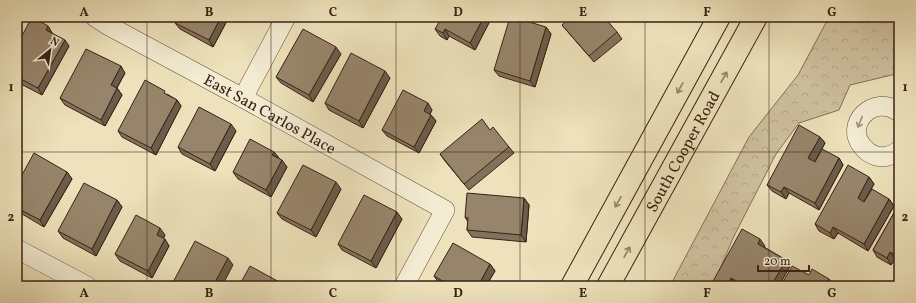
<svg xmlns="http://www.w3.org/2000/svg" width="916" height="303" font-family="Vollkorn,serif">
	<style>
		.park { fill: url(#park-crowns); stroke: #84705a }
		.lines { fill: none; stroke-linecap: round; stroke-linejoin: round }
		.minor-casing { stroke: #67503e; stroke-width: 20 }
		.major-casing { stroke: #3a2015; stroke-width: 24 }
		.minor { stroke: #f3ecd3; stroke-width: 19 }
		.major { stroke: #ede2bb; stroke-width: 22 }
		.wall { fill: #82725c; stroke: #3a2015 }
		.shaded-wall { fill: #6a5d4b; stroke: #3a2015 }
		.building { fill: #97856b; stroke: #3a2015 }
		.oneway { stroke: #948168 }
		.oneway2 { stroke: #a0907e }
		.grid { fill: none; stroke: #3a2015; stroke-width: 1; stroke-opacity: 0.55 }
		.labels { text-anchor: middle; stroke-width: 3.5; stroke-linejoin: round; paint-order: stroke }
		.street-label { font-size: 16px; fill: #3a2015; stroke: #f3ecd3 }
		.neatline { fill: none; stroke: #3a2015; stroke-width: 1.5 }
		.grid-label { font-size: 13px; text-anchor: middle; font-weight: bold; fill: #3a2015 }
	</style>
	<defs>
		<pattern id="park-crowns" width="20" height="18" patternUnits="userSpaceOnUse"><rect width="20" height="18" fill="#cfc19f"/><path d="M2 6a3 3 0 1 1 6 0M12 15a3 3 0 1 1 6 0" fill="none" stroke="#b2a688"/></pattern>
	</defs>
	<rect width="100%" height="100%" fill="#ede2bb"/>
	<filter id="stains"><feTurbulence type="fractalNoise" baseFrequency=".005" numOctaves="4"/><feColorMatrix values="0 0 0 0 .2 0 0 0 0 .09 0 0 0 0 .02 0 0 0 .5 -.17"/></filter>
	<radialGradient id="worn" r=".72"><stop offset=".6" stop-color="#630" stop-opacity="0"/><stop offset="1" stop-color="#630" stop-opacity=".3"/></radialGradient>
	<polygon class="park" points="829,17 899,17 899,68 896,74 850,85 839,110 799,123 776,154 733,238 713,286 670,286 749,137 798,75"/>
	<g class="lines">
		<defs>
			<g id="minor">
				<path id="s1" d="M95,17L109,26L243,98L445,210L404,286"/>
				<polyline points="243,98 286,17"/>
				<path d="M899,112C873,93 843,125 863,147C866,151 870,154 876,156C884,158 892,156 899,150"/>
				<polyline points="17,249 87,286"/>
			</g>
			<g id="major">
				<polyline points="572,286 719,17"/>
				<path id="s2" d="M608,286L756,17"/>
			</g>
		</defs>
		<use href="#minor" class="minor-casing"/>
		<use href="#major" class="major-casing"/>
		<use href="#minor" class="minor"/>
		<use href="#major" class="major"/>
	</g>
	<g class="wall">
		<polygon points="229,17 213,47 180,29 175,23"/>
		<polygon points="492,17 475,50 449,36 447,40 440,36 435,29"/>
		<polygon points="562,25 617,32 622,39 594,62 567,31"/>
		<polygon points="48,26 52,33 69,46 42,95 19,83 17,79 17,45"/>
		<polygon points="546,27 551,34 535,87 499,76 494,70"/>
		<polygon points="341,54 313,102 281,83 276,77"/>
		<polygon points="125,73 117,88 122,95 105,126 65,105 60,98"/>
		<polygon points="390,78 363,128 329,110 325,103"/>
		<polygon points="167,94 177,100 181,106 156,155 122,137 118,131"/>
		<polygon points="432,110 430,114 436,121 419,153 387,136 382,130"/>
		<polygon points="490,130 509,147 514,153 469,190 445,161 440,154"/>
		<polygon points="236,131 215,171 182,154 178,147"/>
		<polygon points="820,137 825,143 815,162 839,158 843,165 819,210 789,193 786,199 772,191 767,185"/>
		<polygon points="274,152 279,158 287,167 271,197 238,179 233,172"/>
		<polygon points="67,172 72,179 44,227 17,211 17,184"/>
		<polygon points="869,177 874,184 864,202 889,199 894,206 868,251 838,233 834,239 819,231 815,224"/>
		<polygon points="341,189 316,237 282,219 277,213"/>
		<polygon points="524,198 529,205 526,242 472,237 467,230 468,222 465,217"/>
		<polygon points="117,200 122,207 96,256 63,238 58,231"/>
		<polygon points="899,204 899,261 895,259 891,265 877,257 873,250"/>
		<polygon points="402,219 376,268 342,250 338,244"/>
		<polygon points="165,235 163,238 169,246 152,278 120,261 115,254"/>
		<polygon points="765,246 764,247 786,260 790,266 779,286 739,286 736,284 735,286 714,286 712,283"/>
		<polygon points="490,264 495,271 486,286 444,286 439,283 434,276"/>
	</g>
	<g class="shaded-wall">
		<polygon points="221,17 229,17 213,47 209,40"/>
		<polygon points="484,17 492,17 475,50 470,43"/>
		<polygon points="48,26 52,33 46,30"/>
		<polygon points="546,27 551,34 535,87 530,81"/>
		<polygon points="445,29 449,36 447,40 443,33"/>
		<polygon points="65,40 69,46 42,95 38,88"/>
		<polygon points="336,47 341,54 313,102 309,95"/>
		<polygon points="121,66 125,73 115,91 111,85"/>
		<polygon points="385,71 390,78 363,128 359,121"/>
		<polygon points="117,88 122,95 105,126 101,120"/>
		<polygon points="177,100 181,106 156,155 151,148"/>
		<polygon points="428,103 432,110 428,118 424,111"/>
		<polygon points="431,115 436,121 419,153 414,147"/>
		<polygon points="231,124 236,131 215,171 210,164"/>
		<polygon points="820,137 825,143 813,165 808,158"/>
		<polygon points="17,142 19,146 17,150"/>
		<polygon points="274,152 279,158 272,155"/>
		<polygon points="839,158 843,165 819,210 815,203"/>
		<polygon points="282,160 287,167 271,197 266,190"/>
		<polygon points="67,172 72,179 44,227 40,220"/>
		<polygon points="869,177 874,184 862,205 858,198"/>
		<polygon points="336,182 341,189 316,237 311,230"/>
		<polygon points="784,187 789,193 786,199 781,192"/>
		<polygon points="524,198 529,205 526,242 521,235"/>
		<polygon points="889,199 894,206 868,251 864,244"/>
		<polygon points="117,200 122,207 96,256 92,249"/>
		<polygon points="397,212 402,219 376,268 371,261"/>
		<polygon points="833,227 838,233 834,239 830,233"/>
		<polygon points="160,228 165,235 162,242 157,235"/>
		<polygon points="165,239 169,246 152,278 148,271"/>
		<polygon points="760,239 765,246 762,250 758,244"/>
		<polygon points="890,252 895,259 891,265 887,258"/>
		<polygon points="228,258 233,265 222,286 213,286"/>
		<polygon points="786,260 790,266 779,286 771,286"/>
		<polygon points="490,264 495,271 486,286 478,286"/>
		<polygon points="731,278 736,284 735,286 727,286"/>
		<polygon points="829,279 833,285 833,286 826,286 825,284"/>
	</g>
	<g class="building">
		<polygon points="32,17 48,26 46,30 65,40 38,88 17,77 17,45"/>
		<polygon points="178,17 221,17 209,40 175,23"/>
		<polygon points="442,17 484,17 470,43 445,29 443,33 435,29"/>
		<polygon points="510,17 513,17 546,27 530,81 494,70"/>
		<polygon points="571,17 604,17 617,32 589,56 562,25"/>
		<polygon points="303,29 336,47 309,95 276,77"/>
		<polygon points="86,49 121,66 111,85 117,88 101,120 60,98"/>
		<polygon points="351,53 385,71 359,121 325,103"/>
		<polygon points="899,69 899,77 895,75"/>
		<polygon points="145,80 165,91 164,93 177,100 151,148 118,131"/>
		<polygon points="403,90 428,103 424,111 431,115 414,147 382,130"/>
		<polygon points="199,107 231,124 210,164 178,147"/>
		<polygon points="482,119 490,130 493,127 509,147 464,184 440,154"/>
		<polygon points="799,125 820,137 808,158 815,162 822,149 839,158 815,203 784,187 781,192 767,185"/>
		<polygon points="250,139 274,152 272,155 282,160 266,190 233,172"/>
		<polygon points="34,153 67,172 40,220 17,208 17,184"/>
		<polygon points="303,165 336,182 311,230 277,213"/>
		<polygon points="848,165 869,177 858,198 864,202 872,189 889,199 864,244 833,227 830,233 815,224"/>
		<polygon points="84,183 117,200 92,249 58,231"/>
		<polygon points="467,193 524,198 521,235 467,230 468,218 465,217"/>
		<polygon points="364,195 397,212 371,261 338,244"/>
		<polygon points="899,204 899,257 890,252 887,258 873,250"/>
		<polygon points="136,215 160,228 157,235 165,239 148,271 115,254"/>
		<polygon points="742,229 760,239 758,244 786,260 771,286 740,286 742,284 731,278 727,286 718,286 712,283"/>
		<polygon points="195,241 228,258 213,286 171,286"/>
		<polygon points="453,243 490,264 478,286 451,286 434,276"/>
		<polygon points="250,266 283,284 282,286 239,286"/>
		<polygon points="792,266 809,275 812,269 829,279 825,284 828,286 781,286"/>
		<polygon points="17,279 29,286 17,286"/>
	</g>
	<defs><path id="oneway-shaft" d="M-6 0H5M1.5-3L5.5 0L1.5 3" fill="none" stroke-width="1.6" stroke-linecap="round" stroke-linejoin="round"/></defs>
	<g class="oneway">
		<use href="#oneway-shaft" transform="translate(724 77) rotate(-61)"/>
		<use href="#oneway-shaft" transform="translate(680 88) rotate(119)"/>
		<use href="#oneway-shaft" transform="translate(618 202) rotate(119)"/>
		<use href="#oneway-shaft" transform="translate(627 252) rotate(-61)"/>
	</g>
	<use class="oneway2" href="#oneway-shaft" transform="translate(860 122) rotate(112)"/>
	<path class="grid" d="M147,17V286M271,17V286M396,17V286M520,17V286M645,17V286M769,17V286M17,152H899"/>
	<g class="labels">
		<g class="street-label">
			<text dy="6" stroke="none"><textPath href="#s1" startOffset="200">East San Carlos Place</textPath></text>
			<text dy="6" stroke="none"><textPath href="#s2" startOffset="154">South Cooper Road</textPath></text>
		</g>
	</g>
	<rect width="916" height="303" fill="none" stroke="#ede2bb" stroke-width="44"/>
	<g transform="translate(50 50) rotate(29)" stroke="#f3ecd3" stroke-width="3" paint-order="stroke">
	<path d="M0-3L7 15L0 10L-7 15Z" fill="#3a2015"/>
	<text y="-6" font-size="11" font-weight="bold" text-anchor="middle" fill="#3a2015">N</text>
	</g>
	<path d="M758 265v6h51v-6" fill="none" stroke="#3a2015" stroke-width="2"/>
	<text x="764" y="265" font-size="12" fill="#3a2015" stroke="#f3ecd3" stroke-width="3" paint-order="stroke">20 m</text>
	<rect x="22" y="22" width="872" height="259" class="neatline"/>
	<g class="grid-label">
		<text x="84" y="16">A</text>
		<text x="209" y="16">B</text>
		<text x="333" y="16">C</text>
		<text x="458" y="16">D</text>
		<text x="583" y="16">E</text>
		<text x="707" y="16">F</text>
		<text x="832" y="16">G</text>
		<text x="11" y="91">1</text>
		<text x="905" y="91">1</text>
		<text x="11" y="221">2</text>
		<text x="905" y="221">2</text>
		<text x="84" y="297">A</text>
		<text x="209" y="297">B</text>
		<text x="333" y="297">C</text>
		<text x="458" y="297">D</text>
		<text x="583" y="297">E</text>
		<text x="707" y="297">F</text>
		<text x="832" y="297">G</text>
	</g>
	<rect width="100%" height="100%" filter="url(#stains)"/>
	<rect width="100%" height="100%" fill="url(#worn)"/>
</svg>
